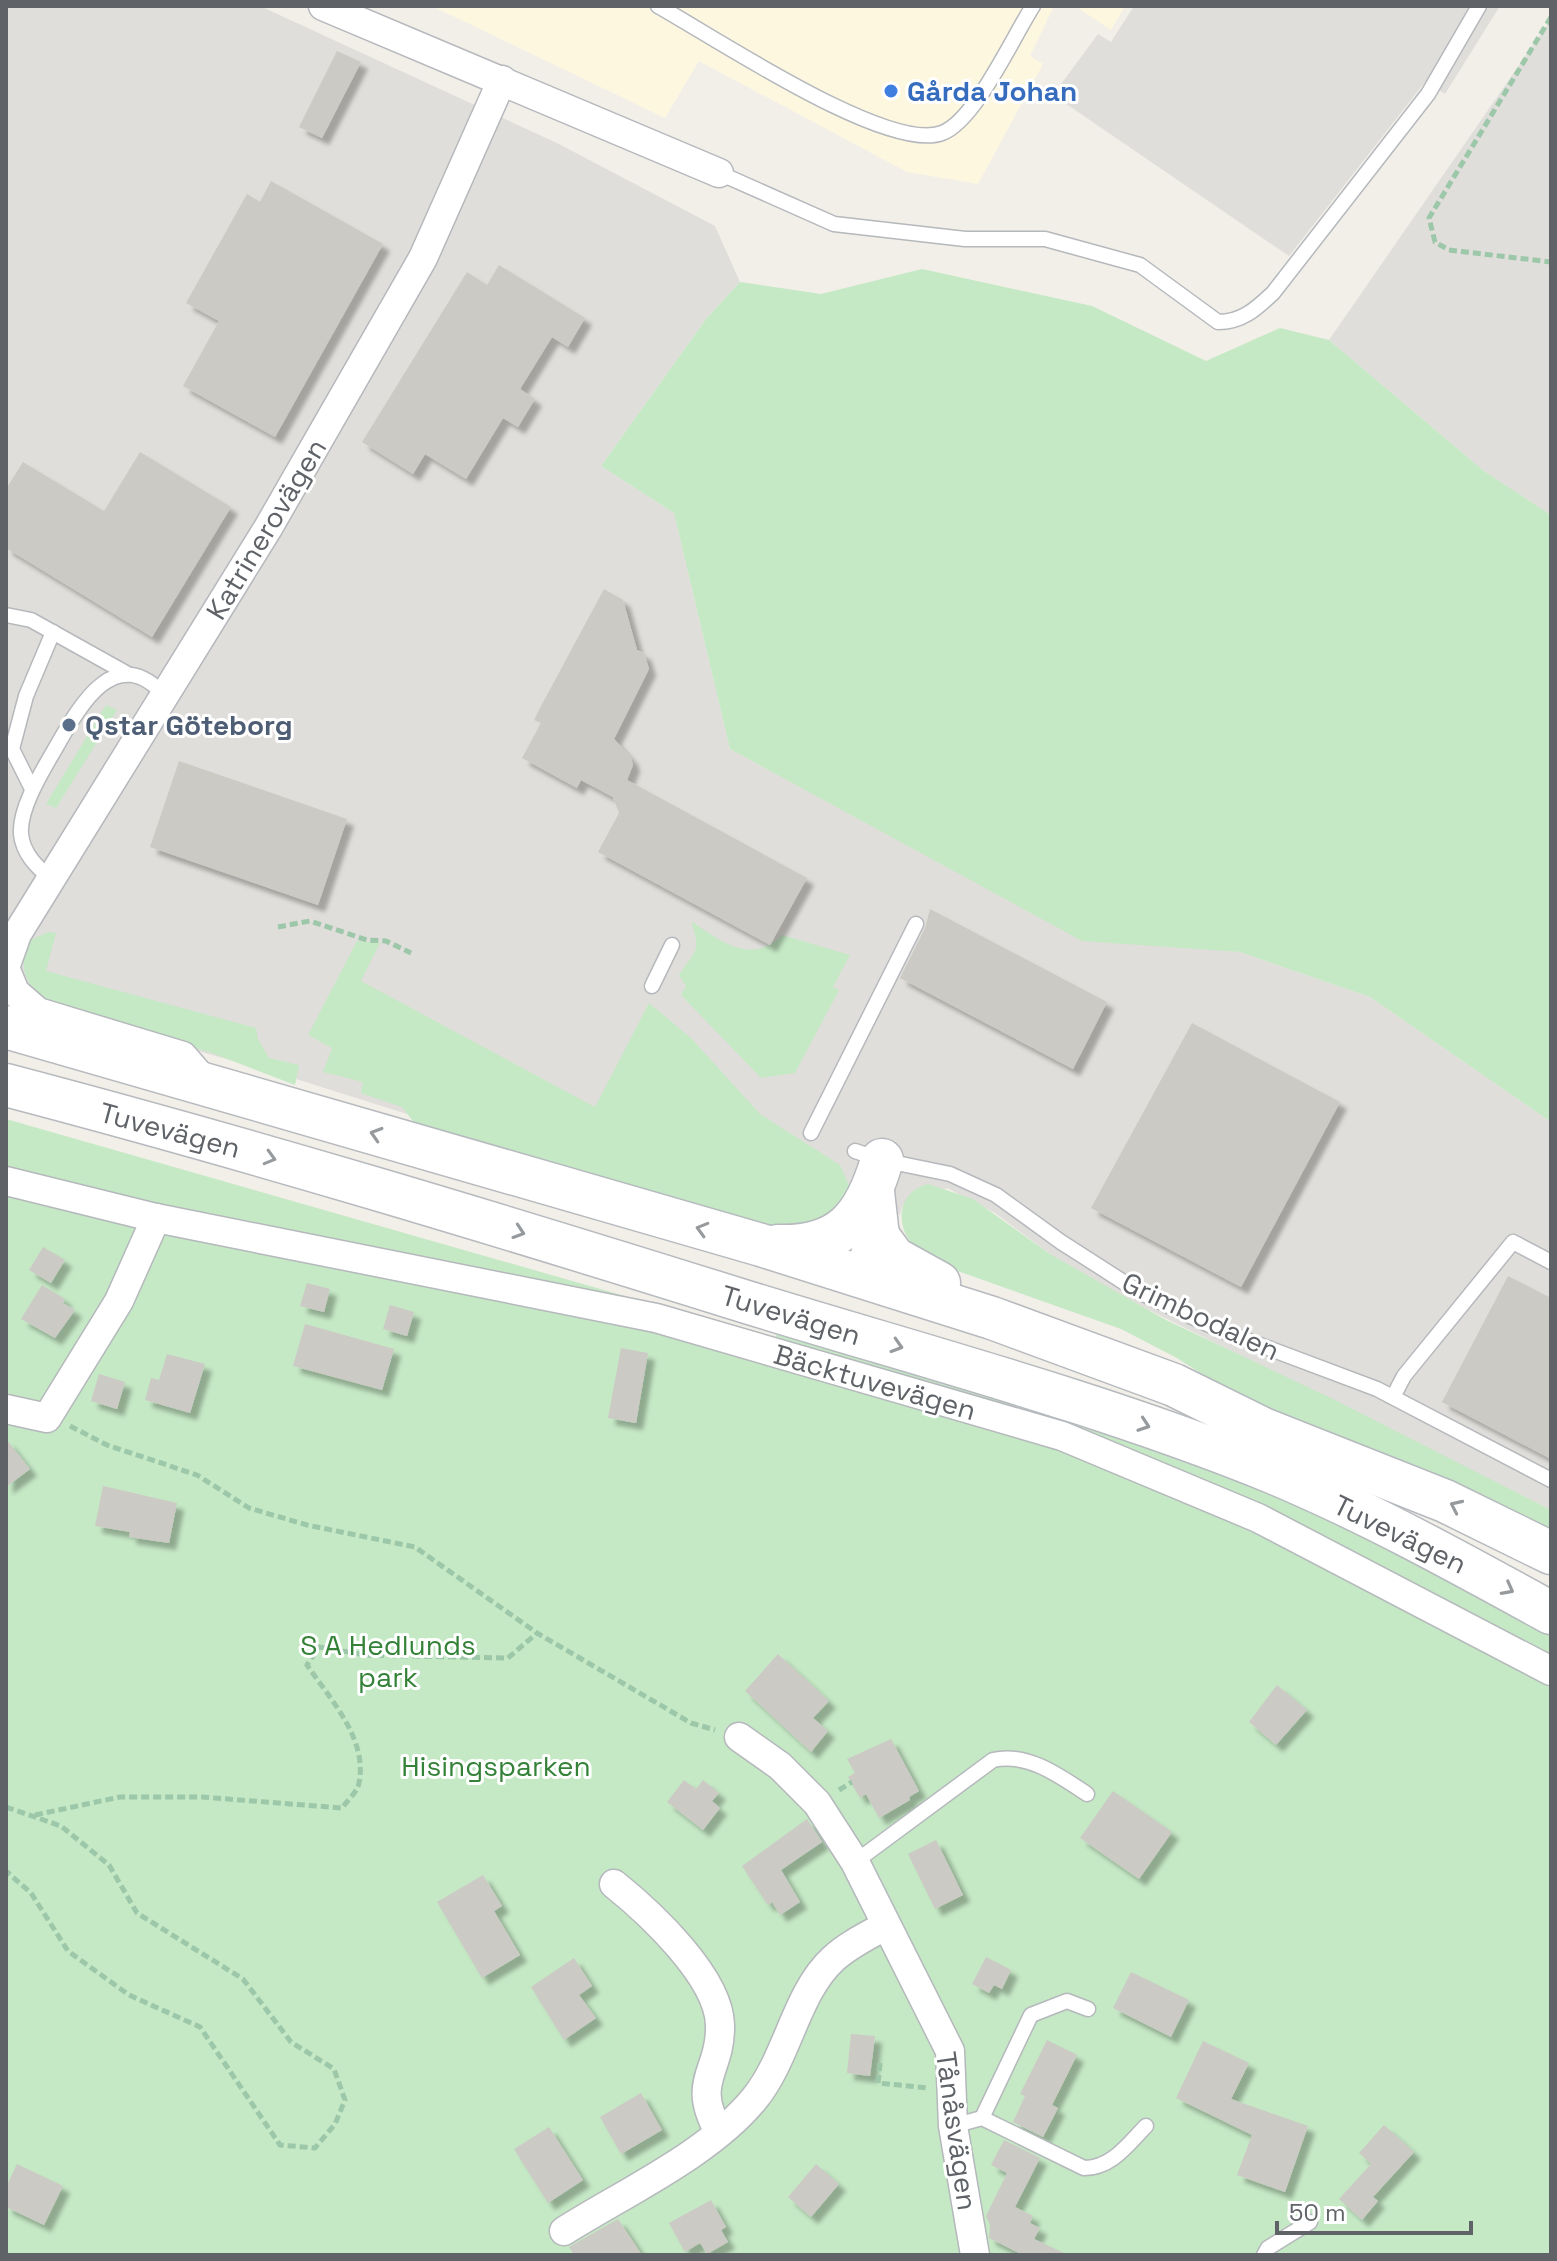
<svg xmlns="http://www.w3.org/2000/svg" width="1557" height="2261" font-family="'Space Grotesk',sans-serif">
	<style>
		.commercial { fill: #fef7e0 }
		.industrial { fill: #e0deda }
		.green { fill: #c5e8c5 }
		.building { fill: #cccac5; filter: url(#shadow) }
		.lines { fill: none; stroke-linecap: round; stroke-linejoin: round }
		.service-casing { stroke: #b5b8bc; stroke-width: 17 }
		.minor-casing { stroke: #b5b8bc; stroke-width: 31 }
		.secondary-casing { stroke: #b6babf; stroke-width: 45 }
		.path { stroke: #9cc7a9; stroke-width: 5; stroke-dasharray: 8 4; stroke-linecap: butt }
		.service { stroke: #fff; stroke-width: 14 }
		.minor { stroke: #fff; stroke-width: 28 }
		.secondary { stroke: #fff; stroke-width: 42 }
		.oneway { stroke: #979a9d }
		.shop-dot { fill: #3f7fe0; stroke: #fff; stroke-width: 3 }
		.service-dot { fill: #5c6f8a; stroke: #fff; stroke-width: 3 }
		.labels { text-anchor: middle; stroke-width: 6; stroke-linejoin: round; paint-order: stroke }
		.shop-label { font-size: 28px; font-weight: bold; fill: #366cbe; stroke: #fff; text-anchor: start }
		.street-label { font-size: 28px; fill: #5f6368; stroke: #fff }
		.service-label { font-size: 28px; font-weight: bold; fill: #4e5e75; stroke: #fff; text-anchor: start }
		.park-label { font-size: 28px; fill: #348238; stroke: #fff }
	</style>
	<defs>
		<filter id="shadow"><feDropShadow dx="7" dy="7" stdDeviation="2" flood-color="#0004"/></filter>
	</defs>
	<rect width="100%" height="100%" fill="#f1efe8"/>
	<g class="commercial">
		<polygon points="432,6 1054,6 1030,56 1043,64 978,184 907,172 699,61 665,118"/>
		<polygon points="1075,6 1125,6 1111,30"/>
	</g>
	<g class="industrial">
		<polygon points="6,6 260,6 557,143 715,226 740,282 706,319 601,466 674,513 730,749 1082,940 1240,952 1370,997 1551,1122 1551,1510 1111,1291 1050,1254 995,1213 947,1188 902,1207 900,1215 850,1202 683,1201 293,1078 6,996"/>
		<polygon points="1134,6 1500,6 1445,94 1425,82 1289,256 1053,95 1098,34 1111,42"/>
		<polygon points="1551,19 1551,515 1484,471 1329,340"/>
	</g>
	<g class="green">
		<polygon points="922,269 1092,306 1206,361 1280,328 1329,340 1484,471 1551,515 1551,1122 1370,997 1240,952 1082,941 730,749 674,513 601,466 706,319 740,282 821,294"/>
		<polygon points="106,705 117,710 56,808 46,804"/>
		<path d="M691,921C720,941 752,966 782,935L850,955L833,987L839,990L795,1073L761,1078L681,995L686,986L679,975C699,945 700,952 691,921Z"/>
		<path d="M48,932L56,933L46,971L256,1028L258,1039L269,1058L299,1065L295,1085L209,1052L48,1006C27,986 15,966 31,940Z"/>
		<polygon points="357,941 380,943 361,981 595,1107 649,1003 691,1038 760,1114 840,1165 850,1188 845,1211 784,1233 419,1129 402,1107 361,1093 363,1082 323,1072 332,1048 308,1035"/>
		<polygon points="6,1119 775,1339 778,1331 1186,1459 1291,1501 1470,1587 1551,1632 1551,2255 6,2255"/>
		<path d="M928,1184L973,1199L1050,1254L1166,1320L1331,1398L1551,1510V1540L1219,1385L1177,1358L1121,1329L938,1264C931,1259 923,1255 917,1249C894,1229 896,1192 928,1184Z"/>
	</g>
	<g class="building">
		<polygon points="337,51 361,62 322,138 299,127"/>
		<polygon points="271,181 383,244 275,437 183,386 219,321 186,303 247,194 260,202"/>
		<polygon points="499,265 585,318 568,347 552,337 520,389 535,399 518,427 503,418 466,479 425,454 413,474 362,442 467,272 487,285"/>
		<polygon points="140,452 231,507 152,637 6,548 6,489 23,462 104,511"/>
		<polygon points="604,589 623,600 637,650 644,653 649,669 614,739 631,758 633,765 627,780 807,878 770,945 598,852 619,813 613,797 581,780 577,788 522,758 541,723 534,720 540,708"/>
		<polygon points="179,761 347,819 318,905 150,847"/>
		<polygon points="930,909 1107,1002 1073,1069 900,978 925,928"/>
		<polygon points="1192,1023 1340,1102 1241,1287 1091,1208"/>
		<polygon points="43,1247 65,1260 51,1283 29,1270"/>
		<polygon points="1508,1276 1551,1298 1551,1459 1442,1402"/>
		<polygon points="307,1283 330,1289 324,1312 300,1306"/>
		<polygon points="42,1285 65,1299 63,1303 75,1310 55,1338 21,1319"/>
		<polygon points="390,1305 414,1312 407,1336 383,1329"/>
		<polygon points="305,1324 394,1349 382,1390 293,1366"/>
		<polygon points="621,1348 648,1353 636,1423 608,1418"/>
		<polygon points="167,1354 205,1364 190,1413 145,1400 151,1378 159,1380"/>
		<polygon points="99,1374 125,1382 117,1409 91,1401"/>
		<polygon points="6,1439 30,1469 6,1487"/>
		<polygon points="103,1486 177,1503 169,1543 129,1537 130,1532 95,1526"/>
		<polygon points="778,1654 829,1701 813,1718 828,1731 811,1752 745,1691"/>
		<polygon points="1277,1685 1307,1710 1276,1745 1249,1722"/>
		<polygon points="891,1739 919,1791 909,1797 910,1800 879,1818 866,1794 860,1798 848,1777 855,1773 847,1759"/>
		<polygon points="684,1780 696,1789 703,1780 719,1793 712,1801 720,1808 703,1830 667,1802"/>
		<polygon points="1113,1791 1172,1832 1139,1879 1080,1838"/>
		<polygon points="807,1819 822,1842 781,1870 800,1902 780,1915 772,1902 768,1905 742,1866"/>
		<polygon points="936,1840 963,1895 935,1909 908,1854"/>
		<polygon points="483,1875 502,1906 494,1911 520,1955 482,1978 437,1902"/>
		<polygon points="986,1957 1011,1970 1002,1989 994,1985 989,1993 972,1984"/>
		<polygon points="574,1958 592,1986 579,1995 596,2018 564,2040 531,1987"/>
		<polygon points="1131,1972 1189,2000 1171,2037 1113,2008"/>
		<polygon points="851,2034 875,2036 870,2076 847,2073"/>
		<polygon points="1047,2040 1077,2055 1052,2105 1058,2108 1043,2137 1013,2122 1025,2096 1020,2094"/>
		<polygon points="1203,2041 1249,2063 1231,2099 1308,2126 1285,2192 1237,2175 1252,2135 1176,2098"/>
		<polygon points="641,2093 662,2130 621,2154 600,2117"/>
		<polygon points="1384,2125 1414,2152 1373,2197 1378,2201 1362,2220 1339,2199 1371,2164 1359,2153"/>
		<polygon points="549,2127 583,2180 548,2203 514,2149"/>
		<polygon points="1004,2140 1040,2158 1015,2207 1033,2216 1030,2223 1040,2228 1034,2239 1068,2255 1023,2255 989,2238 990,2225 986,2216 1007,2173 991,2165"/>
		<polygon points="17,2164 63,2186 44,2225 6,2207 6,2187"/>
		<polygon points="816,2164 839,2184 811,2217 788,2197"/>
		<polygon points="711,2200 726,2227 721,2230 728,2242 707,2254 700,2243 685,2252 669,2223"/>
		<polygon points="618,2219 642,2255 574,2255 569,2247"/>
	</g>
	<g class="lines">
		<defs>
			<g id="service">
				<path d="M658,6C711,35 888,154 942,133C975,121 1013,37 1033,6"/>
				<path d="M719,173L834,224L965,239H1045L1140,265L1218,322C1242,322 1256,309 1273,293L1428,94L1479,6"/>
				<polyline points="6,615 31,620 126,673"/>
				<polyline points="32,789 12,749 26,696 53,632"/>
				<path d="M51,879C37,867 23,854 21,834C19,808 43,770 55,749C79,707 115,640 165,696"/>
				<polyline points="652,986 672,945"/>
				<polyline points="811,1133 916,924"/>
				<polyline points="855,1151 882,1160 950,1174 996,1195 1061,1242 1139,1292 1220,1330 1377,1389 1551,1480"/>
				<polyline points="1393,1397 1404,1376 1513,1242 1551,1262"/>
				<path d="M855,1862L993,1760C1027,1752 1060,1776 1087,1794"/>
				<polyline points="982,2118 1031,2015 1067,2001 1088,2009"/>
				<path d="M953,2126L982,2118L1084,2168C1112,2168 1128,2144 1146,2126"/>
				<polyline points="1264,2255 1268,2248 1310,2222"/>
			</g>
			<g id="minor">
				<polyline points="323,6 719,173"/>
				<polyline points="6,965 17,934 268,528 423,258 502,80"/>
				<polyline points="6,970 15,992 38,1012 183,1056 207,1084"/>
				<polyline points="6,1181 156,1218 656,1318 1062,1436 1258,1518 1551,1671"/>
				<polyline points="6,1409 47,1418 119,1301 156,1218"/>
				<polyline points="739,1737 780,1766 817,1803 855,1862 950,2051 953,2126 975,2255"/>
				<path d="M614,1884C650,1913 719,1977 720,2025C721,2073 690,2080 719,2132"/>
				<path d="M564,2231C624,2193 711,2153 755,2098C788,2057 796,1993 833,1959C848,1945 867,1936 885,1926"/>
			</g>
			<g id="secondary">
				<polyline points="6,1027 761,1245 992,1318 1174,1385 1263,1429 1445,1501 1551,1553"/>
				<path d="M6,1085C253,1150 497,1224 740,1300C918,1355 1099,1402 1272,1472C1368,1512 1460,1563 1551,1613"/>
				<polyline points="878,1236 894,1258 939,1283"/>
				<path d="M778,1246C841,1248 865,1218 882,1160"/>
				<polyline points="870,1262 878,1236 873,1192"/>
			</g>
		</defs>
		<use href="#service" class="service-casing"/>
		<use href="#minor" class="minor-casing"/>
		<use href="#secondary" class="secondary-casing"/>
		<g class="path">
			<polyline points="1551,17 1429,218 1435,242 1449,250 1551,262"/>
			<polyline points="278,927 310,921 367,940 386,941 411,953"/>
			<polyline points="70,1426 107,1445 197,1475 249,1508 307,1525 415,1547 537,1633 691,1723 715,1730"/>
			<polyline points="839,1790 852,1782"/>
			<polyline points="6,1807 61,1826 109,1865 137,1913 243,1979 291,2042 334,2069 345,2100 335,2124 315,2148 280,2145 200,2027 129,1995 68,1951 31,1893 6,1871"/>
			<path d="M35,1815L120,1797H202L342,1808C347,1801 358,1791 359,1783C368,1739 330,1699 307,1665L319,1647L366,1655L508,1658L536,1634"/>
			<polyline points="880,2063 878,2083 929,2088"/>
		</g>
		<use href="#service" class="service"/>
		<use href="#minor" class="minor"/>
		<use href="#secondary" class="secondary"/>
	</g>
	<defs><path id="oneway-chevron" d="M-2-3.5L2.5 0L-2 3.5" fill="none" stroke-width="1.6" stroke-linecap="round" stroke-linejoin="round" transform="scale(2)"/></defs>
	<g class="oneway">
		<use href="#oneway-chevron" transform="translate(376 1134) rotate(-163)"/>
		<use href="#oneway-chevron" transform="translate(270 1158) rotate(16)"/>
		<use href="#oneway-chevron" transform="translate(702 1229) rotate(-164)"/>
		<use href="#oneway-chevron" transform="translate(519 1232) rotate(18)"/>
		<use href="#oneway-chevron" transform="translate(897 1346) rotate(17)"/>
		<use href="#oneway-chevron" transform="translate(1144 1425) rotate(19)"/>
		<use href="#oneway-chevron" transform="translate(1456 1506) rotate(-155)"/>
		<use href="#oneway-chevron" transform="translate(1508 1589) rotate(28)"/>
	</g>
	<circle class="shop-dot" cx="891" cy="91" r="8"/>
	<circle class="service-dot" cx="69" cy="725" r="8"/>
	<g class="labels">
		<g class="shop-label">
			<text x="907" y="101">Gårda Johan</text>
		</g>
		<g class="street-label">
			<text transform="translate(266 529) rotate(-59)" y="10">Katrinerovägen</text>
			<text transform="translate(170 1130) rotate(15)" y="10">Tuvevägen</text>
			<text transform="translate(791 1315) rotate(17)" y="10">Tuvevägen</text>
			<text transform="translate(1201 1316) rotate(25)" y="10">Grimbodalen</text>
			<text transform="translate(875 1382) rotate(16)" y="10">Bäcktuvevägen</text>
			<text transform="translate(1400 1534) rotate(26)" y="10">Tuvevägen</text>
			<text transform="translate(957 2131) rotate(82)" y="10">Tånåsvägen</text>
		</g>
		<g class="service-label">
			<text x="85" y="735">Qstar Göteborg</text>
		</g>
		<g class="park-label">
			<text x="388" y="1655">S A Hedlunds<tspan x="388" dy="32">park</tspan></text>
			<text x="496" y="1776">Hisingsparken</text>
		</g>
	</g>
	<rect width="1557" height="2261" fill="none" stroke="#5f6368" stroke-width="16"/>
	<path d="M1277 2221v12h194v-12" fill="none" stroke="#5f6368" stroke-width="4"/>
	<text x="1289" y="2221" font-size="24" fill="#5f6368" stroke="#ffffff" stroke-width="6" paint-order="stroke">50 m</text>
</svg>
